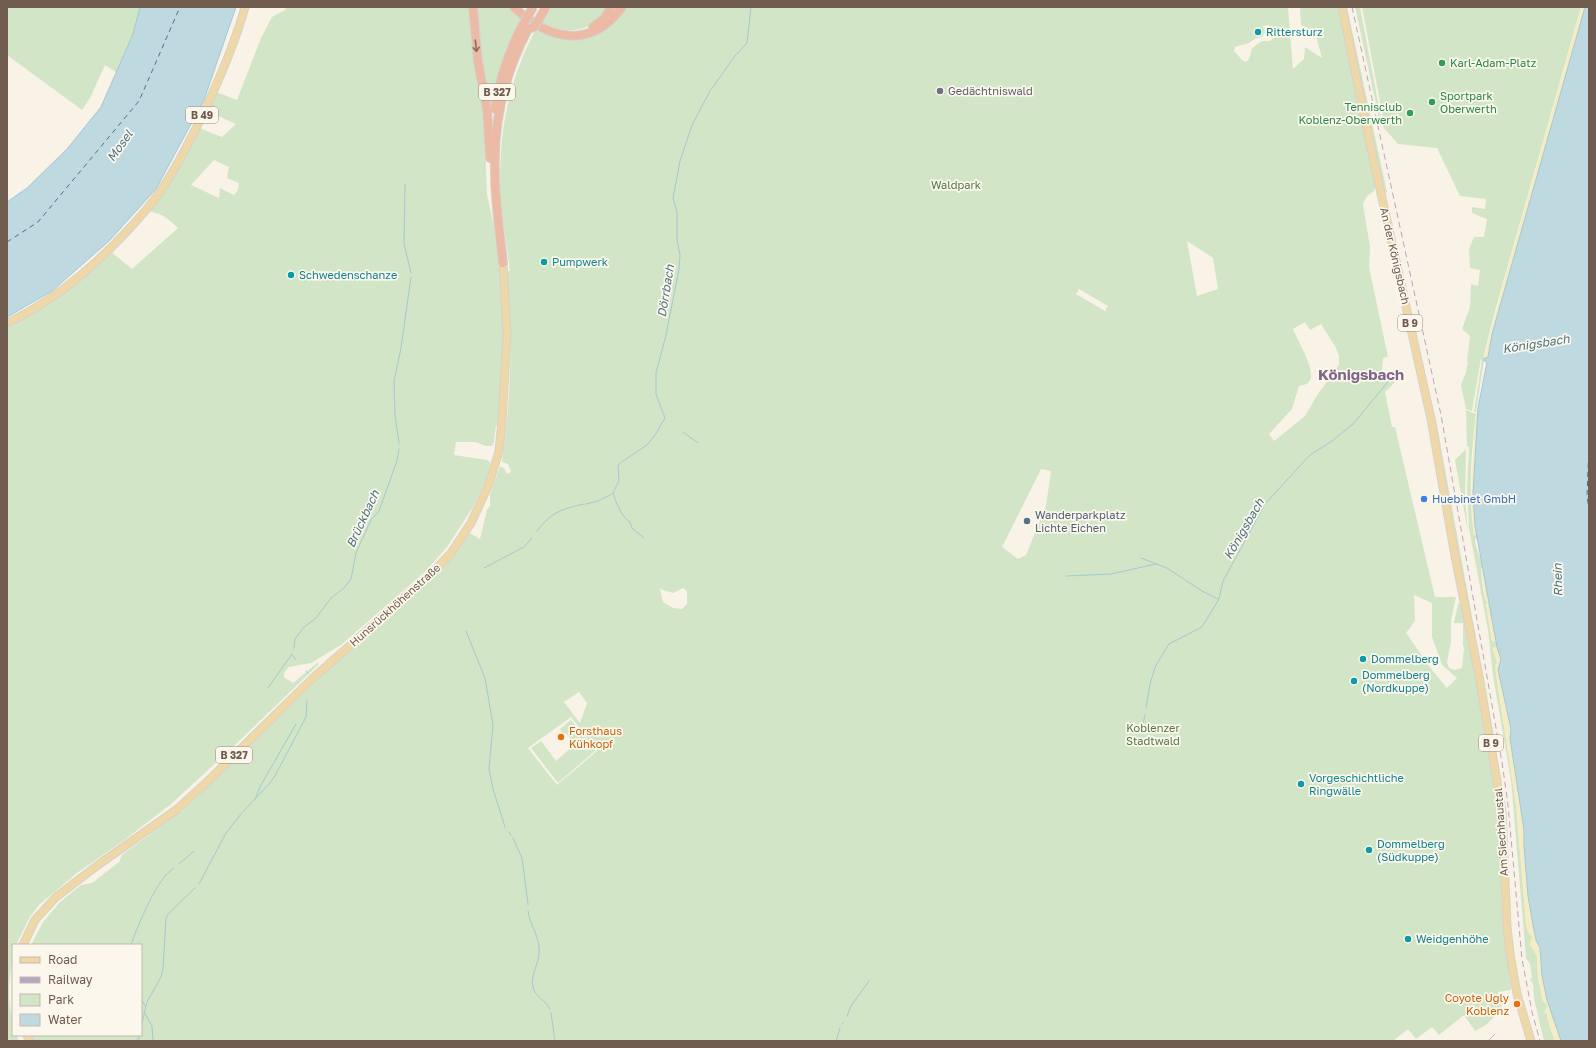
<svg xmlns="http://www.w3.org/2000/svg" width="1596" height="1048" font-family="'Golos Text',sans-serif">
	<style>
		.green { fill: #d2e5c7; fill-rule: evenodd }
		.sand { fill: #f4ecc5 }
		.water { fill: #bedae0; stroke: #a5c8d1 }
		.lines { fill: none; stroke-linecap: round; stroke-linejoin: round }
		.stream { stroke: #a5c8d1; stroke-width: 1 }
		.ferry { stroke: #4c7480; stroke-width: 1; stroke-dasharray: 5 4; stroke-linecap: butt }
		.primary-casing { stroke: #d7d1ce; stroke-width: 9 }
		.highway-casing { stroke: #d7d1ce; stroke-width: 10 }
		.primary { stroke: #efd8a7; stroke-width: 7 }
		.highway { stroke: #ebbba5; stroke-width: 8 }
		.rail { stroke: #b6a6c1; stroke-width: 1; stroke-dasharray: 6 4; stroke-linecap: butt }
		.highway-bridge-casing { stroke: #d7d1ce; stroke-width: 10; stroke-linecap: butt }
		.highway-bridge { stroke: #ebbba5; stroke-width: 8 }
		.oneway { stroke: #886f60 }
		.culture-dot { fill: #0f9aa8; stroke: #fcf7ec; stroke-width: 1.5 }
		.leisure-dot { fill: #2e9e5b; stroke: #fcf7ec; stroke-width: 1.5 }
		.worship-dot { fill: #6b7280; stroke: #fcf7ec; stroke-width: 1.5 }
		.shop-dot { fill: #3f7fe0; stroke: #fcf7ec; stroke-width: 1.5 }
		.service-dot { fill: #5c6f8a; stroke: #fcf7ec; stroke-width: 1.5 }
		.food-dot { fill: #e8710a; stroke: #fcf7ec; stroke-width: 1.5 }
		.labels { text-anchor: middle; stroke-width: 3.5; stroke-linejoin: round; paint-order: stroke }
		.shield { fill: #fcf7ec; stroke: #998a7e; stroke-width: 1 }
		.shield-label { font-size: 10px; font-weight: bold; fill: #6f5c4f }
		.culture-label { font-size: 11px; fill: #0d838f; stroke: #fcf7ec; text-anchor: start }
		.leisure-label { font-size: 11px; fill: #27864d; stroke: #fcf7ec; text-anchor: start }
		.worship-label { font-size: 11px; fill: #5b616d; stroke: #fcf7ec; text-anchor: start }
		.park-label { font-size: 11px; fill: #567a4b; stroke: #fcf7ec }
		.street-label { font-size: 11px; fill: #6f5c4f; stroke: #fcf7ec }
		.shop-label { font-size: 11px; fill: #366cbe; stroke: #fcf7ec; text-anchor: start }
		.service-label { font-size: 11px; fill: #4e5e75; stroke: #fcf7ec; text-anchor: start }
		.food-label { font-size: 11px; fill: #c56008; stroke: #fcf7ec; text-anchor: start }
		.water-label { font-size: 12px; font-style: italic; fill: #4c7480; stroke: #fcf7ec }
		.district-label { font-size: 15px; font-weight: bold; fill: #81668c; stroke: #fcf7ec }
	</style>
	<rect width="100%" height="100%" fill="#f9f3e7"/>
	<g class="green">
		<polygon points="7,7 140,7 133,34 117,73 105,65 90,98 82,110 7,55"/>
		<path d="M287,7H471L484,113L487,195L494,226L502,296L504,331L499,425H496L494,442L492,446H486L475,442H456L454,455L487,460L490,462V464L486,480L473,507L447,547L426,571L341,645L311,663L289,667L284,673V677L293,683L317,663L319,664L231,749L170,805L123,841L77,873L39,905L30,917L16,945H13C13,961 9,976 9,992C9,1006 13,1020 13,1035H17L19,1041H7V327L16,323L65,291L110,251L132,269L178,228C173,223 165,216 159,214C154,212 153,213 149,210C171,186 185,157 199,128L222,137L236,124L207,111L216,92L237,100L261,38L272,17L285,10ZM214,160L229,167L227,178L239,183L238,190L234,195L220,188L219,198L191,185Z"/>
		<polygon points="476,7 509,7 522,17 516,28 496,88 491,121 484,84"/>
		<path d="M549,7H609C607,12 602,15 599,19C582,35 560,32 540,22Z"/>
		<path d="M625,7H1288L1293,69L1304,59L1305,47L1322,58L1315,32L1301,25L1300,7H1340L1377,182L1374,191L1367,196L1363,204L1370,247L1369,267L1388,357L1383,358L1382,371L1388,373L1387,377L1395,382L1385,392L1392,427H1395L1435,597H1456L1451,620V642L1447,662L1449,668L1455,670L1462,668L1464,647H1463V623H1454L1458,604L1462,601L1496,793L1500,830L1502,912L1511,987V990L1498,992L1502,1009L1486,1025L1475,1031L1464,1015L1439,1035L1432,1027L1416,1039L1408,1029L1393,1041H33L32,1035H141V945H31L43,922L60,902L81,885L92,883L119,862L122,855L183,810L324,674L438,573L470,533L480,539L487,510L490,506V495L500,466L504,468L507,474L511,472L508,464L502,462C511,398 513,335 507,271H510C507,247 503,224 501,201C497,140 507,82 536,29L551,35L579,38ZM1269,25L1273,37L1272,40C1268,42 1267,41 1263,41C1259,42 1255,46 1252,49L1249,59L1246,62L1242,60L1234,51L1235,47L1249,43L1256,38L1262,37L1265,32L1263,26ZM1187,241L1213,258L1218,289L1197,296ZM1079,289L1108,306L1105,311L1076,294ZM1305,322L1310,330L1321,324L1336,348L1339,356V365L1318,394L1305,416L1274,441L1269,434L1292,409L1299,386C1304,385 1308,384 1310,380C1316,371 1297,339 1293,329ZM1041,469L1051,471L1046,506L1026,555L1018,559L1002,547ZM683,588L687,591V604L682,609L673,608L663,602L660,589L673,593ZM1414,595L1432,603V637L1442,665L1457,678L1447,688L1432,670L1406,633L1415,621ZM579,692L587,703L580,723L564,702ZM571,717L597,751L557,785L528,748Z"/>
		<polygon points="1344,7 1347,7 1387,192 1384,194"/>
		<polygon points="1355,7 1360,7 1381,118 1381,127"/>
		<polygon points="1362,7 1581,7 1495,311 1483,359 1484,360 1476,412 1474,412 1482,359 1481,359 1472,411 1466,409 1461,385 1466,372 1468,362 1467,361 1470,336 1462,329 1470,307 1471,284 1478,286 1480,270 1470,268 1469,249 1474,237 1484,237 1487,219 1472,213 1472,207 1485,209 1486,199 1460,196 1437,148 1398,144 1383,127 1383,118"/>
		<polygon points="1423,366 1437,425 1489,710 1503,806 1439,440"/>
		<path d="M1466,410L1476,414C1471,454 1468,495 1474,535L1477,534L1478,538L1475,540C1476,550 1481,557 1483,568L1481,569C1482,580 1482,594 1488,603L1486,604L1492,641L1496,642L1497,647L1493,648L1497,662L1496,674L1516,804L1526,923L1528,932L1532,936L1537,957L1538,977L1543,1002L1547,1003V1007L1544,1013L1547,1010V1017L1554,1039L1553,1041H1544L1534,999L1533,984L1530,979L1532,977L1530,964L1526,958L1511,780L1493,676L1488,630L1469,528L1467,492L1469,447L1467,446Z"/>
		<polygon points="1466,449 1465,499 1468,532 1455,460"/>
		<polygon points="571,720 596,750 558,783 531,748 541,741 556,761 572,747 569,742 571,739 566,733 563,734 560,729"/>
	</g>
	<g class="sand">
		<polygon points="1581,7 1585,7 1492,334 1488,357 1484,358 1502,288"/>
		<path d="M1478,413L1473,493L1477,534L1474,535C1469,497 1473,460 1475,421L1476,414Z"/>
		<polygon points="1481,568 1483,568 1496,642 1492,641 1486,604 1488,603 1485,600"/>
		<polygon points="1497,647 1501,659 1498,670 1511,729 1510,738 1524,830 1524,846 1528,896 1536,940 1540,948 1542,976 1547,1000 1561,1041 1553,1041 1554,1039 1547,1017 1548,1011 1545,1014 1544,1013 1547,1007 1546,1003 1543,1002 1538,977 1537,957 1530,945 1532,936 1528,932 1526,923 1516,804 1496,674 1495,666 1497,662 1492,648"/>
	</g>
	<g class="water">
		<polygon points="140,7 236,7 204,100 156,189 109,241 52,291 7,317 7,202 27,188 67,149 101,107 133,34"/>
		<polygon points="1585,7 1589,7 1589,1041 1561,1041 1547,1000 1542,976 1540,948 1536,940 1533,925 1528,896 1524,846 1524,830 1510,738 1511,729 1498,670 1501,659 1497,647 1475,526 1473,493 1478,408 1487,362 1483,360 1483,359 1488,357 1492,334"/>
	</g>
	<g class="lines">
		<g class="stream">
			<polyline points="405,184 404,244 411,273"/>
			<polyline points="683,432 698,443"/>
			<polyline points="399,443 395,415 394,381 401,348 411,277"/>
			<polyline points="586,504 598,501 612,494"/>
			<path d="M537,531C552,512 561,509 584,504"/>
			<path d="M644,538L632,528L630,522C621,517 616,502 613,493L619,481L618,466L620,463L647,445L655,435L665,418L656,394V373L666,335L679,269L680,255L677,240V212L673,198L680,161L692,125L710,91L735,56L747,43L751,7"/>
			<polyline points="1141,558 1167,568 1202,591 1218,599"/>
			<polyline points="484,568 524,547 532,538"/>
			<polyline points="1066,576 1111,574 1156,564"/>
			<polyline points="466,631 485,678 493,725 489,769 493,789 505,827"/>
			<polyline points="294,648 295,639 303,628 316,618 331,598 343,589 351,579 356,553 371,520 379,511 397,461 399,449"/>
			<polyline points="292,655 296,660"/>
			<polyline points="306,671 308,673"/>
			<polyline points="268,688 292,654"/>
			<polyline points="1146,708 1150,684 1155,667 1169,644 1202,627 1219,599 1223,581 1265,504 1310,455 1332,441 1353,424 1392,377"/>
			<polyline points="1143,724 1145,715"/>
			<polyline points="255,799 261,785 296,724"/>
			<polyline points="509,832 511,835"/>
			<polyline points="513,838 522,858 528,904"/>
			<polyline points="179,864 194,851"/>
			<polyline points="199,884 226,833 241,814 270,783 276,774 306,717 307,700"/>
			<path d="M528,911C530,926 541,938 539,954C538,965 530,977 533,987C535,997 546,1000 550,1009"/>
			<path d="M131,945C137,927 158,876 174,868"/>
			<polyline points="141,998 145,1006"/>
			<polyline points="144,1012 152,1026 153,1041"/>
			<polyline points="551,1013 555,1041"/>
			<polyline points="847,1016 851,1006 869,981"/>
			<polyline points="842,1024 844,1022"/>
			<polyline points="141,1027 147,1002 161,977 163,969 166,919 168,914 195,888"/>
			<polyline points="138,1041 139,1035"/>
			<polyline points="836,1041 840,1028"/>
			<polyline points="1488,1041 1495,1034"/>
		</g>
		<g class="ferry">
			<polyline points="7,242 38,222 139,101 180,7"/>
			<polyline points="1589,445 1587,496 1589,509"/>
		</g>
		<defs>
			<g id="primary">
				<polyline points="1342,7 1370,144 1431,419 1455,556 1479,676 1502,811 1507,927 1510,954 1517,994 1531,1041"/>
				<path d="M7,323C54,301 94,267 129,229C140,217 151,205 160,192C177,167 191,139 204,112C220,78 235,43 245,7"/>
				<polyline points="23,945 35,920 56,897 98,865 176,810 208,781 312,679 430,575 451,553 471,523 489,484 499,451 502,421 507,334 503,263"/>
				<polyline points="27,1035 29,1041"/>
			</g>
			<g id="highway">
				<polyline points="473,7 478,62 487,109 490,158"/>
				<path d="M514,7C548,40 591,50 622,7"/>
				<polyline points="593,27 605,18 611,7"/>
				<path d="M495,109C499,81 507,56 520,30"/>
				<path d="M503,263C500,233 495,203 495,173C493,123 505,73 528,29"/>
			</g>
		</defs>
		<use href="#primary" class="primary-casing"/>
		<use href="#highway" class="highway-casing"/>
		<use href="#primary" class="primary"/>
		<use href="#highway" class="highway"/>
		<polyline class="rail" points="1352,7 1441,415 1502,762 1508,805 1522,959 1532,1012 1540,1041"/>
		<defs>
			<g id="highway-bridge">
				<polyline points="528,29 534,27 545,9"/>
				<polyline points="520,30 533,7"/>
			</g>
		</defs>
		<use href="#highway-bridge" class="highway-bridge-casing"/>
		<use href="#highway-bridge" class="highway-bridge"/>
	</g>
	<defs><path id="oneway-shaft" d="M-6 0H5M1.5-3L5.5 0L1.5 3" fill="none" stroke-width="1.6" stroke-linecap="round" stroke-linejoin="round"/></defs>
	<use class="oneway" href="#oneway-shaft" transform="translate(476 46) rotate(83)"/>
	<g class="culture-dot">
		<circle cx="1258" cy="32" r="4"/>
		<circle cx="544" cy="262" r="4"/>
		<circle cx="291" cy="275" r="4"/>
		<circle cx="1363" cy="659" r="4"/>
		<circle cx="1354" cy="681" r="4"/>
		<circle cx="1301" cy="784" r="4"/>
		<circle cx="1369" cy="850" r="4"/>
		<circle cx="1408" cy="939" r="4"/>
	</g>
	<g class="leisure-dot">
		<circle cx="1442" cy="63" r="4"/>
		<circle cx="1432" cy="102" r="4"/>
		<circle cx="1410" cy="113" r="4"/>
	</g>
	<circle class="worship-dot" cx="940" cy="91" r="4"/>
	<circle class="shop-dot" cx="1424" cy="499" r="4"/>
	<circle class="service-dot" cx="1027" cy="521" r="4"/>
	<g class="food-dot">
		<circle cx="561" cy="737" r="4"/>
		<circle cx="1517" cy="1004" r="4"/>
	</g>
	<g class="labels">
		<g class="shield">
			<rect x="479" y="84" width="36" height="16" rx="3"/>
			<rect x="186" y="107" width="32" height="16" rx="3"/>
			<rect x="1398" y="315" width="24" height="16" rx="3"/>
			<rect x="1479" y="735" width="24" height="16" rx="3"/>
			<rect x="216" y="747" width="36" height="16" rx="3"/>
		</g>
		<g class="shield-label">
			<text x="497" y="96">B 327</text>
			<text x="202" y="119">B 49</text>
			<text x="1410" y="327">B 9</text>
			<text x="1491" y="747">B 9</text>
			<text x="234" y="759">B 327</text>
		</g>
		<g class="culture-label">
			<text x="1266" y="36">Rittersturz</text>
			<text x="552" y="266">Pumpwerk</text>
			<text x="299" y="279">Schwedenschanze</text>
			<text x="1371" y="663">Dommelberg</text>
			<text x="1362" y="679">Dommelberg<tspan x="1362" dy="13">(Nordkuppe)</tspan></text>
			<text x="1309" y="782">Vorgeschichtliche<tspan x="1309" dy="13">Ringwälle</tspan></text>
			<text x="1377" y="848">Dommelberg<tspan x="1377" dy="13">(Südkuppe)</tspan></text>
			<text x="1416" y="943">Weidgenhöhe</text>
		</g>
		<g class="leisure-label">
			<text x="1450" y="67">Karl-Adam-Platz</text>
			<text x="1440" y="100">Sportpark<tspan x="1440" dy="13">Oberwerth</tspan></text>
			<text x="1402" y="111" text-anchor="end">Tennisclub<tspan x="1402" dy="13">Koblenz-Oberwerth</tspan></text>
		</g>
		<g class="worship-label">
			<text x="948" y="95">Gedächtniswald</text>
		</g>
		<g class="park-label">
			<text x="956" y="189">Waldpark</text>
			<text x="1153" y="732">Koblenzer<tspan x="1153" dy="13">Stadtwald</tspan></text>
		</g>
		<g class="street-label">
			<text transform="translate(1395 256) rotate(77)" y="4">An der Königsbach</text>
			<text transform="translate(395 605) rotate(-42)" y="4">Hunsrückhöhenstraße</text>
			<text transform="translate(1501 832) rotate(-94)" y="4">Am Siechhaustal</text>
		</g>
		<g class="shop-label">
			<text x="1432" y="503">Huebinet GmbH</text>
		</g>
		<g class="service-label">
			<text x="1035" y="519">Wanderparkplatz<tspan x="1035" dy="13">Lichte Eichen</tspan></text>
		</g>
		<g class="food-label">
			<text x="569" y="735">Forsthaus<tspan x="569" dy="13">Kühkopf</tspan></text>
			<text x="1509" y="1002" text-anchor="end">Coyote Ugly<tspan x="1509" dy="13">Koblenz</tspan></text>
		</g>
		<g class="water-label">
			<text transform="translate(120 146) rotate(-55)" y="4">Mosel</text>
			<text transform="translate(666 291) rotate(-81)" y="4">Dörrbach</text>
			<text transform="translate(1536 344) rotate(-9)" y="4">Königsbach</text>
			<text transform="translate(363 519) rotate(-65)" y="4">Brückbach</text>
			<text transform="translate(1244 529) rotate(-60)" y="4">Königsbach</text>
			<text transform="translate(1558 580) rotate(-92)" y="4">Rhein</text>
		</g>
		<g class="district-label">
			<text x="1361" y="380">Königsbach</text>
		</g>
	</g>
	<rect width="1596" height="1048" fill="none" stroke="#6f5c4f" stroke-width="16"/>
	<rect x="12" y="944" width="130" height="92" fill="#fcf7ec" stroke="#c4b9ad"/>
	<rect x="20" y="957" width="20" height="6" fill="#efd8a7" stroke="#c4b9ad"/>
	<text x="48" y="964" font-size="12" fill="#6f5c4f">Road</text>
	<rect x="20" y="977" width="20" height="6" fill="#b6a6c1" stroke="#c4b9ad"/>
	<text x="48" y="984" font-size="12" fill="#6f5c4f">Railway</text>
	<rect x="20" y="994" width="20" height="12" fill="#d2e5c7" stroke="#c4b9ad"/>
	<text x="48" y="1004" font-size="12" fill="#6f5c4f">Park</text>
	<rect x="20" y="1014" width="20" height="12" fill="#bedae0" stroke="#c4b9ad"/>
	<text x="48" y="1024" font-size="12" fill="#6f5c4f">Water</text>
</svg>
